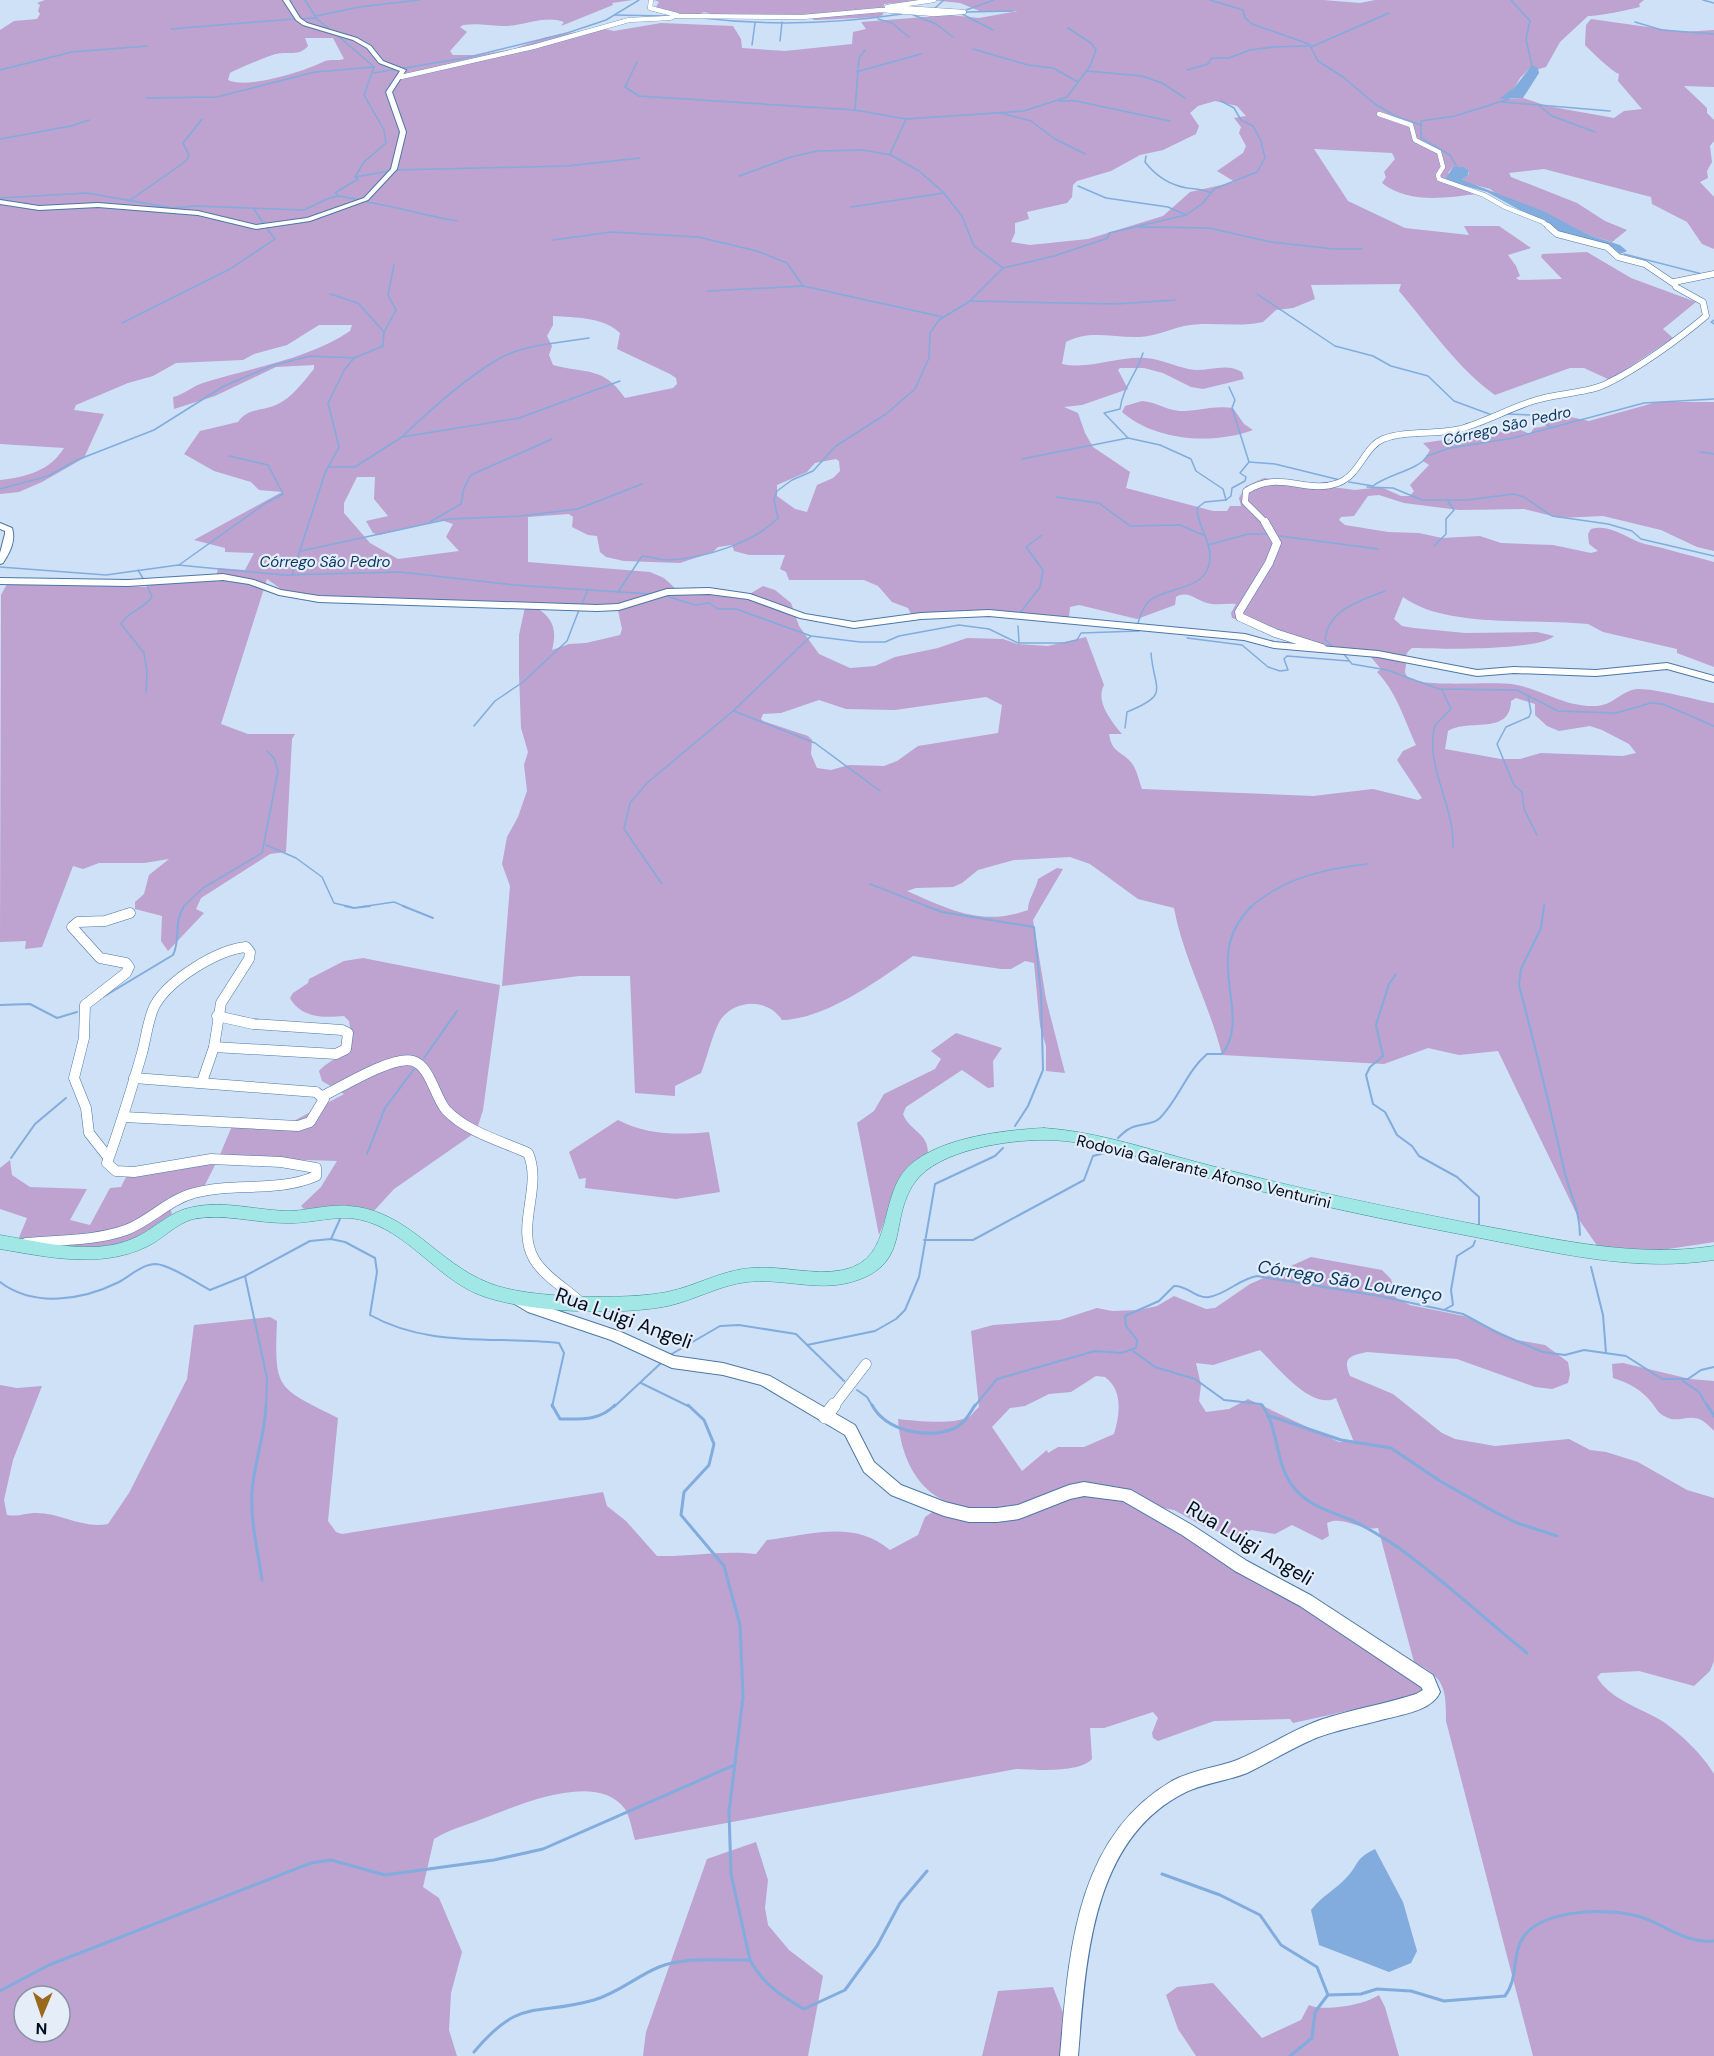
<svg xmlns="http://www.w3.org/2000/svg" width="1714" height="2056" font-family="'DM Sans',sans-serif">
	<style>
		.green { fill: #bea2cf; fill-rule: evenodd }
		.water { fill: #81acdd }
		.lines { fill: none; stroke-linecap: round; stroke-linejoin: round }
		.stream-far2 { stroke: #81acdd; stroke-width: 1.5 }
		.stream-far1 { stroke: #81acdd; stroke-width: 2 }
		.stream { stroke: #81acdd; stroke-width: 3 }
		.minor-far4-casing { stroke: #4c77a7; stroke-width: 5 }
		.minor-far3-casing { stroke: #4c77a7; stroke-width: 7 }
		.minor-far2-casing { stroke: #4c77a7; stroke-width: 9 }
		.minor-far1-casing { stroke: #4c77a7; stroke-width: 11 }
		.minor-casing { stroke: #4c77a7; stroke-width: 14 }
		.tertiary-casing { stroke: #4c77a7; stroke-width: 2 }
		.primary-casing { stroke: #3f9194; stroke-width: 1 }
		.minor-far4 { stroke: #fff; stroke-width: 4.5 }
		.minor-far3 { stroke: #fff; stroke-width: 6 }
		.minor-far2 { stroke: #fff; stroke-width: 8 }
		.minor-far1 { stroke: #fff; stroke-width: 10 }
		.minor { stroke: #fff; stroke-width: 13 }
		.tertiary { fill: #fff; fill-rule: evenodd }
		.primary { fill: #a0e7e5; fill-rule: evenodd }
		.labels { text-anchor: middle; stroke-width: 4.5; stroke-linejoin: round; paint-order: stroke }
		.far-water-label { font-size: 15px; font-style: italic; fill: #0a3865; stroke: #e4edf8 }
		.street-label { font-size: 16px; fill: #010e20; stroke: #e4edf8 }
		.water-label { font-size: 18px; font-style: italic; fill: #0a3865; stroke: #e4edf8 }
		.near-street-label { font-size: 20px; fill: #010e20; stroke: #e4edf8 }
	</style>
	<rect width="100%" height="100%" fill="#cee1f7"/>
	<g class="green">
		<path d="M45,0H633L612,3L613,5L561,26L564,22C545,14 522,27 501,26C488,25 477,23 463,25L460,27L467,32L450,51L453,55H478L513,49L547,37L600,28L614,31L661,23L733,26L741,39L742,48L785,51L852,44L853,32L866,29L861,22L950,15L979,18L1018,11L982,12L960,3L932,0L884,4L883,15L878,17L818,20H813L814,17H723L704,12L695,16L654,10L659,2L654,0H1323L1360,3L1375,0H1644L1639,4L1640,7C1627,10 1600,16 1588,16L1560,42L1546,67L1539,69L1532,66L1520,78L1508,99L1523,98L1547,106L1614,118L1624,111L1642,109L1618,81L1619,74C1611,71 1592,52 1585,45L1586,25L1591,19L1683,32L1714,30V87L1684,86L1707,108V113L1714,120V141L1710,146L1712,162L1707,171L1708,178L1700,182L1714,197V249L1702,244L1687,222L1652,204L1651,197L1544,169L1509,173L1511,177L1577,203L1605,221L1627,230L1612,242L1589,235L1539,210L1499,196L1490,189L1463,182L1462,180L1469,174V170L1464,167H1453L1448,173L1477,194C1444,198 1409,204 1382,183L1386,177L1384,172L1395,159L1392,153L1314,149L1348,201L1405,228L1469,235L1464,226H1499L1531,248L1508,255L1516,266L1520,276L1516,278L1519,280L1562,279L1541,257L1542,254L1587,252L1631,278L1696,302L1663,329L1673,338L1610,380L1584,368H1570L1495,395C1459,370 1428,325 1399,291L1401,284L1311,285L1315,299L1293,308L1276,310L1263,322C1237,328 1210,321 1184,326C1168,330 1155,336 1139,337C1114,338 1089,329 1066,342L1062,364C1090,370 1117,356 1146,358C1163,359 1179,369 1196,370C1212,370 1228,363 1242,372L1244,379L1203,389L1191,387L1163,373L1144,368H1120L1118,370L1128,389L1082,405L1064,407L1078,413L1085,433L1093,447L1130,472L1126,488L1213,511H1227L1230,506H1241L1239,498L1246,486L1264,478L1355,490L1381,487L1401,496H1410L1414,491L1410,485L1429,465L1423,461L1430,450L1423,443L1518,429L1530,434L1534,428L1546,426L1537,418L1557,414L1589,421L1657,402H1714V551L1697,547L1661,530L1603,516L1560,518L1524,509L1459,510L1404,503L1379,495L1368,496L1354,516L1341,517L1339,520L1345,525L1388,532L1419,533L1442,538L1480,536L1501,543L1553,545L1591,553L1598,551L1589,544L1588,534L1591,529C1610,523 1627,539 1645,544C1668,549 1691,556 1714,562V667L1677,653V649L1603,632L1588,624C1536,618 1446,629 1403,597L1394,619L1402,626L1414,628L1465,633L1537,632L1554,636C1538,651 1438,649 1412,648C1406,652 1405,657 1406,664C1406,669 1403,673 1408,677C1422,689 1495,680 1517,685C1545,691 1565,707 1596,706C1612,706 1621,691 1637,689C1654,688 1696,700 1714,703V1242L1655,1251L1598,1247L1580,1221L1498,1051L1459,1055L1428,1048L1384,1064L1222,1055C1210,1005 1183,958 1174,908L1138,899L1090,864L1070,857L1014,860L978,870L962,883L953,887L916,888L907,891C948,909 982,927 1028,910C1028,899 1036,890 1038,879L1057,868L1063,869L1033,920L1046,999L1065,1073L1046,1071V1046L1040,1026L1034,963L1025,961L1011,969H1001L913,956C877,981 826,1019 782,1020C769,999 737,998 721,1019C713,1031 707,1059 701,1073L675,1086V1096L635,1093L630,976H579L502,986L510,886L502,864L507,837L518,817L527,791L524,765L528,752L521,728L519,673V635L525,607L330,602L288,594L267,579L221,724L248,734H295L292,739L286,852L270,854L201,898L196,909L204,913L168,951L161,941L162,916L135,909V902L144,894L149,875L169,859L144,863H99L83,869L73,866L42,947L25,949L26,941L0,942L1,595L8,582L149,587L148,585L216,578L218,568L245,570L254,553L225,552V548L194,540L282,492L259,490L251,482L214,471L184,454L200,431L238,422C248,408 262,411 276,405C292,398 303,382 314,369V365L276,367L215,396L174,409L173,397C183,395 194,385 206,382C252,368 311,358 350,331L352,325H319L287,345L254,354L243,360L176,363L153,376L128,383L76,405L74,410L104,414L84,458L42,482L19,492L0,494V480C26,477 50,471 64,448L0,444V30L14,21L37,19L40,14L38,11L40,5L37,3ZM305,38H333L344,59C339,61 330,59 325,61C308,70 247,90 228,80L230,73C235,70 270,55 276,54C288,51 299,57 308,46ZM1215,101L1237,106L1246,116L1234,118L1241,127L1239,133L1246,146L1243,153L1217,171L1235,182L1190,192L1163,216L1088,239L1030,245L1011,242L1015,233V223L1029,219L1027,212L1067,203L1072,197L1073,185L1077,181L1111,171L1140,155L1163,150L1196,134L1199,126L1190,113L1198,106ZM553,316C575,318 602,316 620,333L617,349L670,374L676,378L677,384L673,388L625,398C603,366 587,374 553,365L549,355L552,346L547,336L553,325ZM836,459L839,461L840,471L833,478L817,485L807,512L795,509L777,496V485L807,472L815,463ZM357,477H375L374,499L388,516L366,521L373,533L379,535L441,520L453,524L446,537L459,551L398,559L370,543L344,513V503ZM569,514L573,517L572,527L588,535L597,536L600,552L606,557L624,561L680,563L713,552L718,547L732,545L734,551L749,555H785L780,569L786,572L789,580H864L878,586L892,602L908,608L911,614L1063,619L1069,617L1070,607L1079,605L1137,619L1175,605L1176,597C1189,589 1198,603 1212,604C1220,605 1228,603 1236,604L1231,613L1232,618L1253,624L1271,636L1370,656L1381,669L1377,672C1397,693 1404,719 1416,745L1403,751L1397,760L1422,798L1418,800L1373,789L1313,796L1142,789C1139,781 1137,771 1133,765C1124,751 1112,755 1109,734H1122C1111,721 1095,701 1104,685L1086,637L1048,646L1017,644L1003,639L967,638L938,648L895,657L875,666L850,668L819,654L799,626L791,603L775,590L763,586L748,595L676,589L664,578L650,572L528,562V517ZM537,608L618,610L622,629L620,635L586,643L569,644L552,650C557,631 554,619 537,608ZM986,697L1002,705L998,733L918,746L897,761L884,766L849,765L831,770L817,768L811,754L812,740L808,736L763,721L761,719L763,714L781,713L819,700L846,709L895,710ZM1516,698L1535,704V715L1547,726L1559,731L1590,726L1602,730L1629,744L1636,753L1623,756L1541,753L1520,759H1501L1445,749L1448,731C1469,718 1510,736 1511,701Z"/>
		<path d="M1142,401C1156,402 1166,410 1180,411C1198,411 1215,405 1233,408L1244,424L1253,430C1213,445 1155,441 1122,412L1125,406Z"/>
		<path d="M363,958L500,985L483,1110L476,1132L394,1189L373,1212L305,1210L301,1206L321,1187L337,1161L219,1157L204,1187L167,1199L172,1214C158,1223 144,1234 128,1241C95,1256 52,1245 18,1240L27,1218L0,1209V1168L10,1160L12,1175L30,1187L87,1189L70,1220L90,1225L110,1188L121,1187L129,1171L219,1157L232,1126L290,1123L344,1094L322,1081L319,1071C339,1049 357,1065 349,1021L344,1016C324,1018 301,1018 290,998L293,993L308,983L309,979L344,961Z"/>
		<path d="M956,1033L1002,1048L993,1061L994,1087L988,1088L962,1070L906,1107L903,1114C909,1131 928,1132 928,1153C888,1179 897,1196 879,1235L857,1123L874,1111L884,1094L935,1069L941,1059L931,1051Z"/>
		<path d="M618,1120C646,1135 678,1135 709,1132L720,1192L676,1199L585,1188L586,1178L579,1179L569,1152Z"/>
		<path d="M1311,1257L1382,1270L1391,1279L1396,1298L1410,1305L1464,1316L1517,1340L1545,1345L1568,1362L1570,1374L1568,1383L1552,1389L1535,1387L1457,1359L1367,1352C1350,1356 1342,1357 1350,1376L1393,1394L1442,1433L1455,1439L1495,1446L1569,1439L1590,1450L1606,1452L1638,1462L1687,1490L1714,1498V1661L1710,1671L1694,1686L1639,1671L1601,1673L1597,1677C1609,1699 1641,1708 1662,1721C1680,1733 1703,1755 1714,1774V2056H1533L1446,1721C1446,1688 1445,1678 1414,1662L1378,1528C1360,1531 1343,1515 1327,1523L1329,1536L1322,1540L1292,1525L1275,1534L1251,1530L1244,1536H1235L1209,1529L1174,1510L1152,1506L1416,1672L1425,1694L1293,1723L1290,1719L1214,1721L1158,1741L1153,1738L1152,1733L1158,1718L1153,1712L1104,1728H1090L1092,1759C1080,1773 1034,1770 1016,1769L635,1840C632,1830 630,1817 625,1809C598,1771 521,1804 490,1816C471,1824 451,1828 434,1839L423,1887L439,1898L462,1952L451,1993L449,2030L457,2056H0V1385L17,1388L42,1386L13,1460L4,1500L7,1515C19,1517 25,1513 36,1513C61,1513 83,1529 108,1524L129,1493L187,1379L194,1325L270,1317L277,1321C274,1391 277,1387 338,1418L328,1521L336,1532L342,1534L603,1492L607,1506L626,1521L657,1556C691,1557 721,1550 756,1554L767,1540C809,1535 854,1519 890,1550L918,1535L925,1517L947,1502C914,1488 900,1452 898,1419C915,1421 953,1425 969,1417C972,1415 976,1409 979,1407L971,1331L993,1325L1060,1320L1097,1308L1112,1311L1139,1310L1157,1306L1174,1296L1206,1309L1215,1308L1250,1284ZM1260,1350C1276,1365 1311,1411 1336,1398L1354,1442H1339L1248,1399L1229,1409L1206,1412L1199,1401L1201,1385L1196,1363L1213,1365ZM1096,1376L1105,1377C1123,1390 1120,1414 1114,1434L1084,1447H1058L1048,1453L1047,1450L1022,1471L992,1427L1010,1408L1025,1406L1049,1394L1071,1392ZM24,1996H60V2032H24Z"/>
		<path d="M1623,1363L1690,1379L1714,1381V1431C1692,1405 1683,1427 1664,1416C1658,1413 1656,1408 1652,1403C1641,1389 1629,1383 1613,1378L1612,1364Z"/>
		<polygon points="756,1842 768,1880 765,1908 768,1925 789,1950 823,1976 808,2056 643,2056 646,2032 707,1859"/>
		<path d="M1213,1983L1262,2038L1301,2020L1309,2005C1323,2012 1365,2005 1379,1995L1385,2007L1399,2056H1196L1178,2029L1166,1995L1177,1987Z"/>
		<polygon points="1053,1987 1067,2023 1063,2056 982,2056 998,1991"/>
	</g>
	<g class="water">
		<polygon points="1532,65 1538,68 1539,73 1523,98 1499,99 1514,88"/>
		<polygon points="1453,167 1464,167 1469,170 1468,175 1462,180 1543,211 1589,235 1620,245 1627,251 1620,254 1611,246 1565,235 1487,192 1445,180"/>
		<path d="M1375,1849L1403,1902L1417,1951L1411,1963L1389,1972L1319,1945L1311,1910C1324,1894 1334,1891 1346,1878C1360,1864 1353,1860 1375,1849Z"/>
	</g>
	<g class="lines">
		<g class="stream-far2">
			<polyline points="305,0 317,19 332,31"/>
			<polyline points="1210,0 1243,10 1245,18 1252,24 1309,44 1318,61 1343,77 1375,104 1395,116 1421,125"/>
			<polyline points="1511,0 1530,21 1526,39 1532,66"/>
			<polyline points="1703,0 1714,3"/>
			<polyline points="935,8 944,0"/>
			<polyline points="966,10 994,0"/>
			<polyline points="966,12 1013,11"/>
			<polyline points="911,14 936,24 953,37"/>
			<polyline points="962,14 993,30"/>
			<polyline points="615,15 666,16"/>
			<polyline points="316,16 359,7 419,0"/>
			<path d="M702,18C769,26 835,24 902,14"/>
			<polyline points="301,19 316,18"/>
			<polyline points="878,19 892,23 909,37"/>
			<polyline points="1635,22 1662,30 1714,34"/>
			<polyline points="171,29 294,19"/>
			<polyline points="337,35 373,66"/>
			<polyline points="780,41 782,22"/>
			<polyline points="752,45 755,23"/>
			<polyline points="1311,47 1389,13"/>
			<polyline points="973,49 1028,65 1053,68 1078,82"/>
			<polyline points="637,62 625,87 639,96 855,110 906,119 1024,111 1067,97 1090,66 1096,50 1091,43 1068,28"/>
			<polyline points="404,68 465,58 567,33 606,20 639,0"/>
			<polyline points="0,70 72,52 147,46"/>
			<polyline points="1187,70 1208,64 1212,58 1229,58 1250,50 1273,47 1308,46"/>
			<polyline points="1087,71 1142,76 1162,83 1185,98"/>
			<polyline points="856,72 921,54"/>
			<polyline points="374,73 397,69"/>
			<polyline points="146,98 217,97 315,72 374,67"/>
			<polyline points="1059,101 1076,101 1170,121"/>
			<polyline points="1502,102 1610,111"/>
			<polyline points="1538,105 1552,116 1595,132"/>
			<polyline points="855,110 859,58 865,50"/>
			<polyline points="1001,113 1031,121 1055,139 1085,154"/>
			<polyline points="0,139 71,126 89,120"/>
			<polyline points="890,154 906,119"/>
			<path d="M1146,156L1145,162C1155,175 1170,185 1187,188C1195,189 1203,189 1211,193"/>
			<polyline points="1458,169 1450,155 1421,138 1421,121 1455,116 1509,99"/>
			<polyline points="396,170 567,166 640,158"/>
			<polyline points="739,176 791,157 817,151 863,150 891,155 919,171 943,192 962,216 974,246 1003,268"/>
			<polyline points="355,177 389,171"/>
			<polyline points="1078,186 1106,198 1168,207 1186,215"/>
			<polyline points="339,196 335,193 358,179 355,177 364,162 386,143 384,130 364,95 374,67"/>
			<polyline points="0,198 87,193 172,208 195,206 304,210 329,198 340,196 360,200"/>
			<polyline points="129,201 186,161 189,155 183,143 202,119"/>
			<path d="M367,202C398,207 426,216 457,221"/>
			<polyline points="851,207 944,193"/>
			<polyline points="254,209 265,226"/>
			<polyline points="1139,227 1209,228 1271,242 1334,249 1362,249"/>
			<polyline points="553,240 611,232 698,237 757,251 787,263 803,286"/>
			<polyline points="1624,254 1702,274"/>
			<polyline points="708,291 803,286 943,317"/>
			<polyline points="1257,294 1335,346 1373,356 1391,366 1428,376 1454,401 1492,415"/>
			<polyline points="970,301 1116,304 1175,300"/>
			<polyline points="1714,320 1711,322 1714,324"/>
			<polyline points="122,323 230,269 275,239 267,229"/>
			<polyline points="384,332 396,310 388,295 394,265"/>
			<polyline points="1229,387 1235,400 1232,408 1249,462"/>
			<polyline points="1508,414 1531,415 1552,428"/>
			<path d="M402,437C430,410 462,381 495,361C522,344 559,343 589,338"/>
			<path d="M1128,438L1104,413L1120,409C1123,387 1136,375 1143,353"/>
			<polyline points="1700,452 1714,454"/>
			<polyline points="1022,459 1128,438 1160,445 1191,459 1196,471 1223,489 1226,500"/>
			<polyline points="1249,462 1275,464 1340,480"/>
			<polyline points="328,467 355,467 402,437 519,418 620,381"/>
			<path d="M1349,482L1373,486C1388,474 1419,470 1427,456L1450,448L1513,438L1644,403L1714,399"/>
			<polyline points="1367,487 1393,488 1422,500 1467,500 1513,494 1524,497 1552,516 1608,524 1632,531 1641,539 1714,556"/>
			<polyline points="0,489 48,476 77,460 154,430 224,386 271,366 310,356 354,358 383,346 384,332 358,303 330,294"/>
			<polyline points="1056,497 1099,503 1130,526 1180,525 1203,535"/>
			<polyline points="1226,500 1231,496 1232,488 1245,481 1246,477 1240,473 1249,462"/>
			<polyline points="430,522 461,504 464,488 471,475 552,439"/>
			<polyline points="1280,536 1378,549"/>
			<polyline points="1208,545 1248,534 1269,534"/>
			<polyline points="1434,546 1446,534 1446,519 1454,510 1447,500"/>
			<polyline points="301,551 449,519 521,516 578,509 642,484"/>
			<polyline points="179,565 266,503 283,494 268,465 229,456"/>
			<polyline points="0,567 106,575 178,565 283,575 400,572 514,585 650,594"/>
			<polyline points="138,570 144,580"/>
			<polyline points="292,575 325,473 339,447 328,403 345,369 354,358"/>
			<path d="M618,592L642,556C651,556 660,561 670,560C704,558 754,543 778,518L774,500L777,491L792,480L813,471L836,446L886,414L915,389L929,358L930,333L939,320L970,301L1003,268L1054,256L1108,238L1109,233L1186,215L1203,203L1214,189L1257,172L1265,158L1261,141L1253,126L1241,120L1234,108L1221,101"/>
			<polyline points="663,595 695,605 709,603 718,609 736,609 811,636 860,642 885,642 899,636 959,625 989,629 1018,643 1064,643 1077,640 1081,633 1139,631"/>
			<polyline points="582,604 588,589"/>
			<polyline points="1020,613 1040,587 1043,570 1026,547 1042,535"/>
			<polyline points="1018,626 1019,643"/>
			<path d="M1137,626C1140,617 1142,608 1149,601C1169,585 1208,592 1210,558C1211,540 1197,526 1197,508L1205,502L1226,500"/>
			<polyline points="1187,638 1242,645 1268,667 1280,671 1288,670 1284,659 1287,656 1349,661"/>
			<path d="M1332,646L1325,640C1328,609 1360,601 1385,591"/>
			<polyline points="1343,653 1352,664 1387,670 1439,689 1517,690 1558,711 1616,713 1651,703 1663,704 1714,726"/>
			<path d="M1442,690L1451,709L1435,725C1424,765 1455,806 1453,847"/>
			<path d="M146,692L147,672L144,653L121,624C128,611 144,609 152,597L147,585"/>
			<polyline points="1528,696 1531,712 1529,717 1506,727 1497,744 1514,785 1522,792 1524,809 1537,835"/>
			<polyline points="734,711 815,743 880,791"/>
			<polyline points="474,726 495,701 523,682 567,641 579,610"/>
			<path d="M1125,728L1127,712C1171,694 1154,691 1151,653"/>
			<polyline points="266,845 296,858 322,877 334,903 351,907"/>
			<polyline points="662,884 624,829 630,803 647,783 733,711 811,636"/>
			<polyline points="870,884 929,907"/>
			<polyline points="183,907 203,888 262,853 278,771 274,758 267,751"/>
			<polyline points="360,907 394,902 406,907"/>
			<path d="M1250,907C1285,878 1323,869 1367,864"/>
			<polyline points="1544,907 1544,904"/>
		</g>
		<g class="stream-far1">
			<polyline points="345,906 354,908 370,906"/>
			<polyline points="403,906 433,918"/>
			<polyline points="926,906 942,912 1034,927 1041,994 1043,1070 1028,1106 1015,1126"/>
			<path d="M1544,906L1541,928L1521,969L1519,985C1535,1046 1550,1107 1564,1169C1569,1192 1580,1210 1580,1235"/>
			<polyline points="1396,974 1389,984 1376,1025 1383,1056 1370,1067 1366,1075 1373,1104 1385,1112 1397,1135 1412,1146 1419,1156 1457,1177 1479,1197 1479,1224"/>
			<path d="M103,997L173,955C181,939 173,924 184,906"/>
			<polyline points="0,1005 30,1004 57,1018 77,1012"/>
			<polyline points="424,1058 457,1011"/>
			<path d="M1118,1138C1121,1135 1125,1131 1129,1129C1138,1123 1152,1126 1160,1118C1179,1099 1186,1072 1207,1054H1222C1254,1013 1199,957 1252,906"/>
			<polyline points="367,1154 385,1108 414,1069"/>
			<polyline points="11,1158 35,1124 66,1098"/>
			<polyline points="331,1239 340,1219"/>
			<polyline points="924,1240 973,1240 1084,1180 1093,1156 1108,1152"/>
			<polyline points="1591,1267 1603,1315 1606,1353"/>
			<polyline points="245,1276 267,1378 266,1407"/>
			<path d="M0,1282C34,1308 83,1300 119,1282C130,1276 142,1264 156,1264C170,1265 197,1283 210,1290L245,1276L310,1241L331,1239L345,1242L375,1258L377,1272L370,1315C429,1348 494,1336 559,1343L564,1353L552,1407"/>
			<polyline points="1444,1310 1453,1305 1451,1290 1457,1256 1473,1246 1475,1241"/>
			<polyline points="807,1345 875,1331 896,1319 905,1310 919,1277 935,1184 995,1156 1003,1148"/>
			<polyline points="1133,1351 1155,1367 1195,1379 1224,1400 1261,1404 1263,1407"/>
			<polyline points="670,1355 720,1326 739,1325 796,1334 844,1381"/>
			<polyline points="1683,1381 1699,1392 1708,1407"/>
			<polyline points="641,1383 690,1407"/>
			<polyline points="857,1390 867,1397 873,1407"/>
			<polyline points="614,1407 661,1363"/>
			<path d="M974,1407L997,1379L1095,1351L1121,1353L1136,1348L1137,1340L1126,1326L1125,1316L1159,1301L1174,1286C1187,1285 1196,1299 1209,1297C1227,1294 1239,1279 1257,1276L1379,1296L1463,1314L1500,1334L1543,1352L1565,1355L1584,1350L1626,1356L1662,1379H1688L1701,1370L1714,1367"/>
		</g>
		<g class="stream">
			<path d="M552,1405L560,1419C582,1419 599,1421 615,1405"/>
			<path d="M688,1405L704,1420L714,1444L709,1465L684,1492L681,1515L724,1566L740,1625L743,1697L729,1812L731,1874L750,1960C763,1984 781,1996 804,2009L845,1990L877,1946L900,1903L927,1871"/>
			<path d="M872,1405C886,1431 926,1439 953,1429C963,1425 969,1415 975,1405"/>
			<path d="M1262,1405C1280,1430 1274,1465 1295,1489C1309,1506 1332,1512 1351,1520C1367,1527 1384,1538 1399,1548C1443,1580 1484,1618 1527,1653"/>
			<polyline points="1707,1405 1714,1416"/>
			<polyline points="1270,1416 1341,1440 1391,1448 1440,1481 1493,1511 1517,1523 1557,1536"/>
			<path d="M262,1580C258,1551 250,1521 252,1492C254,1463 265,1435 266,1405"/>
			<polyline points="1162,1874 1220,1895 1260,1915 1281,1945 1317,1967 1328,1995"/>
			<polyline points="0,1991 49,1965 311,1863 331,1860 385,1875 494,1860 543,1849 732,1766"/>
			<path d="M1328,1995L1361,1994L1377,1989L1411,1991L1444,2001L1505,1996C1519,1978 1511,1954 1524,1936C1544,1909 1608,1908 1637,1916C1664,1923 1684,1944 1714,1941"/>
			<path d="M474,2052C521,1996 534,2017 594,2000C618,1993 637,1976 659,1967C687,1956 721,1961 750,1960"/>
			<polyline points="1290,2056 1312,2038 1315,2012 1327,1996"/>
		</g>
		<defs>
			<g id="minor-far4">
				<polyline points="676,16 803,17 881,10 934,14 964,12 887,7 934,0"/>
				<polyline points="401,77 533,47 629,20 670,18 677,15 650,8 651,0"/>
				<polyline points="1379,114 1411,125 1415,140 1439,152 1443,167 1438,175 1439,179 1484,195 1505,207 1543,222 1550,228"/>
			</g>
			<g id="minor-far3">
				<polyline points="1548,226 1557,234 1607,247 1618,257 1645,264 1673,283"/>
				<path d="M1266,523L1245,502L1246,491C1281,469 1305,495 1338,483C1360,475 1364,447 1383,439C1406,430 1436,435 1460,429C1485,422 1508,409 1533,401C1556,393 1586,394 1608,383C1639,368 1680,338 1706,316L1703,302L1676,287L1674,282L1714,274"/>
			</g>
			<polyline id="minor-far2" points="1265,522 1277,543 1269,563 1239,612 1240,617 1275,633 1322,648"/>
			<g id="minor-far1">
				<polyline points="214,1047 336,1054 346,1049 348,1033 342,1030 253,1024 217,1016"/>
				<path d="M323,1096C342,1087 393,1055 413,1061C430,1066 435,1097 446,1110C467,1132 501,1141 528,1153C543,1187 515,1226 534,1259C544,1276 565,1288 579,1301"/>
				<polyline points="124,1117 298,1126 310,1122 324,1099 316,1092 134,1078"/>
				<polyline points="108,1157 89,1133 86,1108 74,1078 84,1038 85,1005 126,973 129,967 126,963 100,958 72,927 78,922 105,921 130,913"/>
				<path d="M26,1243C58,1240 95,1241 126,1230C150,1221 168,1200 194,1193C234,1182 277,1193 316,1176V1168L281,1162L211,1159L134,1172L116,1171L107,1163C120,1127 131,1091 142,1053C146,1039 148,1018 155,1005C170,979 217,950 246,947L250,952L249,959L221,1003L214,1047L202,1082"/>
				<polyline points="833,1407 866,1364"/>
			</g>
			<polyline id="minor" points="825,1417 834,1405"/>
			<g id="tertiary">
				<polygon points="283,0 289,0 300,18 307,23 357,38 371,46 383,61 406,70 392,92 406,132 397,169 368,200 310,221 256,229 198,215 98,207 39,210 0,204 0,200 39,206 98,203 198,211 256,225 307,218 364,198 391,169 400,132 386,92 400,71 379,63 367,48 353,40 303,25 296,20"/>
				<path d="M0,523L12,528C16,541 10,552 3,563L0,564V553L5,534V531L0,529Z"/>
				<polygon points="223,574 254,580 281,590 319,596 597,605 618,604 667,589 709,588 750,594 805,614 854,622 921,613 989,610 1245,634 1274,642 1378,651 1477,670 1514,667 1596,670 1667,663 1714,676 1714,682 1667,669 1596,676 1514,673 1477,676 1378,657 1274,648 1244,640 989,616 921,619 854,628 800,618 748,599 709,594 668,595 619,610 597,611 319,602 279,595 249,584 223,580 128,586 0,584 0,578 128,580"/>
				<path d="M518,1293L538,1304L621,1332L674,1356L723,1363L770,1376L855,1425L874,1462L901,1485L945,1502L969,1508H997L1018,1505L1069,1485L1084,1482L1131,1490L1192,1525L1247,1561L1312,1596L1433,1675L1440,1692C1432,1711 1400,1715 1381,1720C1359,1726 1337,1730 1316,1738C1292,1748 1270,1762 1247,1773C1227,1781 1205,1783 1186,1792C1090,1839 1086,1963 1078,2056H1060C1069,1956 1074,1838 1172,1781C1192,1770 1215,1768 1237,1760C1266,1748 1293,1729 1323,1719C1354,1709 1385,1704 1416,1694L1423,1690L1421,1687L1300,1606L1235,1571L1182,1535L1123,1501L1084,1496L1070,1499L1019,1519L997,1522H969L944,1516L891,1495L864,1472L845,1435L761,1385L723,1375L672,1368L611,1340L528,1312L513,1303L511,1299L513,1295Z"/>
			</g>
			<path id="primary" d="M1044,1128C1101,1132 1153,1151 1208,1165C1299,1189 1391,1208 1484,1226C1561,1240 1636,1258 1714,1246V1260C1636,1272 1562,1254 1485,1239C1391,1221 1298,1202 1205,1177C1152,1163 1099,1140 1044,1140C1007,1140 938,1150 915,1182C887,1221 914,1266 848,1283C815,1291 781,1278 747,1282C720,1285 695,1300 668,1306C620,1316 520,1313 475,1293C431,1273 401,1223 350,1218C328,1217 307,1224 285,1223C255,1223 223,1213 193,1219C175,1224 162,1240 146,1247C100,1269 47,1257 0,1249V1235C41,1242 92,1256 132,1239C154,1230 169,1211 193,1207C225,1200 259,1211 291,1211C310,1210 330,1204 349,1206C408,1210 437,1263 489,1283C527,1299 627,1300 667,1292C696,1286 722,1270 751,1268C781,1265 813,1276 843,1270C897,1259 876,1194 911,1164C943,1137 1004,1130 1044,1128Z"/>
		</defs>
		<use href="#minor-far4" class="minor-far4-casing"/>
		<use href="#minor-far3" class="minor-far3-casing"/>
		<use href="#minor-far2" class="minor-far2-casing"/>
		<use href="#minor-far1" class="minor-far1-casing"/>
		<use href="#minor" class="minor-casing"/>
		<use href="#tertiary" class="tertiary-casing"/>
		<use href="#primary" class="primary-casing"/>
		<use href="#minor-far4" class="minor-far4"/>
		<use href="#minor-far3" class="minor-far3"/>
		<use href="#minor-far2" class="minor-far2"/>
		<use href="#minor-far1" class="minor-far1"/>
		<use href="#minor" class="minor"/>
		<use href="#tertiary" class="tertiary"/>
		<use href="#primary" class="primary"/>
	</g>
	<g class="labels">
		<g class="far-water-label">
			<text transform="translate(1507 426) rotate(-13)" y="5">Córrego São Pedro</text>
			<text x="325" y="567">Córrego São Pedro</text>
		</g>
		<g class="street-label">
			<text transform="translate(1204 1171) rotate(14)" y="6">Rodovia Galerante Afonso Venturini</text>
		</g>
		<g class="water-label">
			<text transform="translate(1350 1281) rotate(9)" y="6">Córrego São Lourenço</text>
		</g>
		<g class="near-street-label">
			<text transform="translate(624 1318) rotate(20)" y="7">Rua Luigi Angeli</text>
			<text transform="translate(1250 1543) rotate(31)" y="7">Rua Luigi Angeli</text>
		</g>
	</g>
	<g transform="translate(42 2014) rotate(182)"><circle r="28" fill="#e4edf8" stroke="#8994a2" stroke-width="1.5"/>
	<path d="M0-4.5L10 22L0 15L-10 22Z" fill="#9a691d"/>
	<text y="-9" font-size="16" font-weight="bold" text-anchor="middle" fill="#010e20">N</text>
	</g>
</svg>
